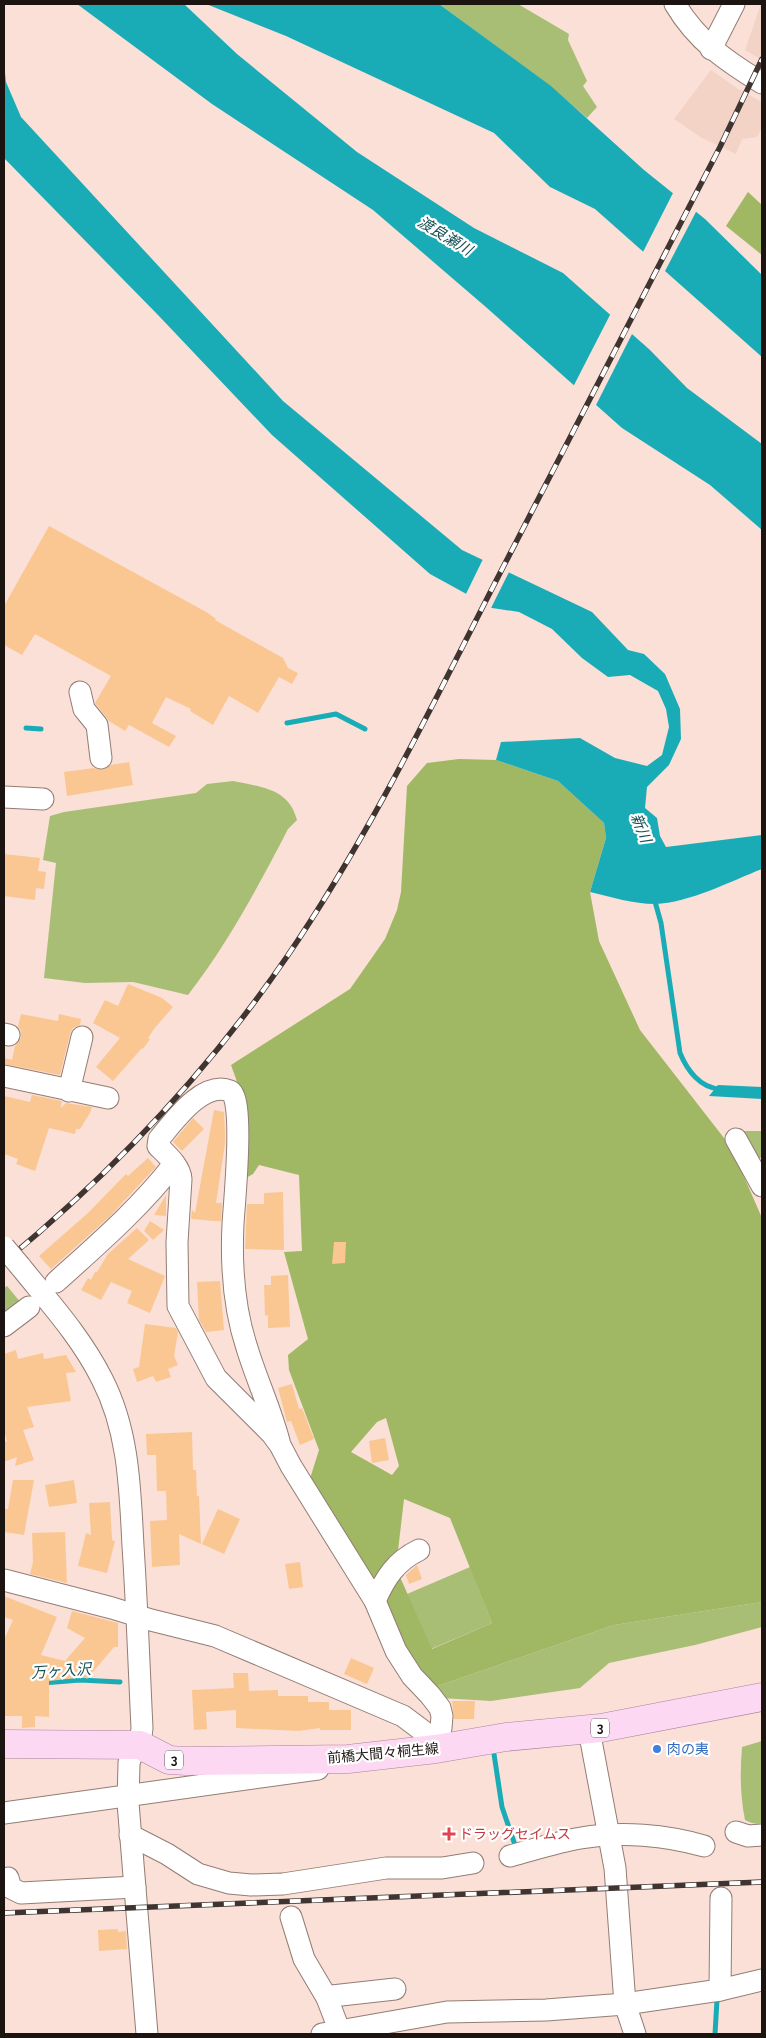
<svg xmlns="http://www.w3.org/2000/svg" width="766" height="2038" font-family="Raleway,'Noto Sans JP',sans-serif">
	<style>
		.built { fill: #f4d3c7 }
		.green { fill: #a9be75 }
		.forest { fill: #a0b764; fill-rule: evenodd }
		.water { fill: #1aacb6 }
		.pier { fill: #fae0d7 }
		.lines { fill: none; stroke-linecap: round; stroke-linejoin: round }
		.stream { stroke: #1aacb6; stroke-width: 5 }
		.building { fill: #fac792 }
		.minor-casing { stroke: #937d74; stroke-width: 23 }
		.major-casing { stroke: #ac829e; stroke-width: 29 }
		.minor { stroke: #fff; stroke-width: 21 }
		.major { stroke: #fcd8f2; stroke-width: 28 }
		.rail-casing { stroke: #3f3430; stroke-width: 5.5 }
		.rail { stroke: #fff; stroke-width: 4; stroke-dasharray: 11; stroke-linecap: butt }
		.minor-bridge-casing { stroke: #937d74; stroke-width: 23; stroke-linecap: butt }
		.minor-bridge { stroke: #fff; stroke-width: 21 }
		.shop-dot { fill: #3f7fe0; stroke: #fff; stroke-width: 2 }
		.health-dot { fill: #e0444e; stroke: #fff; stroke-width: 2 }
		.labels { text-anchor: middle; stroke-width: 4.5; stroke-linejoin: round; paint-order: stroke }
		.shield { fill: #fff; stroke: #605a58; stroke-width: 1 }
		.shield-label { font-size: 12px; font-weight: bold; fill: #1c1411 }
		.shop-label { font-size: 14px; fill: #366cbe; stroke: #fff; text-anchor: start }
		.street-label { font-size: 14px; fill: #1c1411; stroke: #fff }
		.health-label { font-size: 14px; fill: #be3a42; stroke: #fff; text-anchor: start }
		.water-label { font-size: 15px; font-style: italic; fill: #174f53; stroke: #fff }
	</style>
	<rect width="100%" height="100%" fill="#fae0d7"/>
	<g class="built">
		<polygon points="761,4 762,4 762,60 745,50"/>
		<polygon points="711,70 738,89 762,102 762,127 757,137 742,139 736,154 702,138 674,119"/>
	</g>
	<g class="green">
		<polygon points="439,4 518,4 569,34 568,40 587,81 583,86 597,107 587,118 550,86"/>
		<path d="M233,781C261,787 289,788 297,820L288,829C258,887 228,943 188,995L133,982L85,983L44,978L56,863L43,860L50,816L64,812L196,793L207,784Z"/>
		<polygon points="738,1131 762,1131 762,1157 758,1159"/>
		<polygon points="7,1286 22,1304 4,1318 4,1288"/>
		<polygon points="470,1567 492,1623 431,1649 407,1594"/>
		<polygon points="762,1602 762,1627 695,1645 609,1663 580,1688 491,1701 441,1698 429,1689 614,1625"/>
		<path d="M762,1741V1823C756,1825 751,1823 745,1820C740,1796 740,1771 742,1747Z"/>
	</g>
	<g class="forest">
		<polygon points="748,192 762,205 762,255 726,226"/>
		<path d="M459,759L496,760L558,781L604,823L606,838L590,892L599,941L640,1030L731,1147L762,1218V1602L614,1625L429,1689L308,1485L319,1450L289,1370L288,1355L308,1339L284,1252L302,1251L299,1175L259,1165L253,1174L237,1183L240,1090L231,1065L350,989L385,939L397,910L401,892L407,786L427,763ZM386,1418L399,1466L392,1475L351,1452L377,1422ZM404,1499L450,1518L492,1623L432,1649L396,1568Z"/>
	</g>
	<g class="water">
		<polygon points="77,4 184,4 237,54 357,152 474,228 563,273 650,350 687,388 762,444 762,530 710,485 622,428 487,308 373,210 212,104"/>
		<polygon points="206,4 439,4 551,86 644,170 705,219 762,275 762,357 595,209 550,187 494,133 286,36"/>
		<path d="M4,64L6,82L21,117L283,401L462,550L592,612L628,650L644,654L665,674L680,709L681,739L669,765L647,787L645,808L657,818L660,836L666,847L762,835V869C731,881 689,903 655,904C633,904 612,897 590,892L606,838L604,823L558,781L496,760L501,742L580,738L615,758L647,766L662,755L669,727L666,709L658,691L630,675L608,677L582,658L552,629L519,612L492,608L430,574L272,435L158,315L4,158Z"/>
		<polygon points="718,1085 762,1087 762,1099 709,1096"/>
	</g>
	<g class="pier">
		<polygon points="674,191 697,210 664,273 642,254"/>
		<polygon points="611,313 633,332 595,407 573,387"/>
		<polygon points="484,557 510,570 490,610 465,596"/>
	</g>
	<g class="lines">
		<g class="stream">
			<polyline points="287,723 336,714 365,729"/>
			<polyline points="26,728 41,729"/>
			<path d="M654,898L661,923L680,1053C687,1070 700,1088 720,1089"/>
			<polyline points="43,1683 80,1680 120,1682"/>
			<polyline points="494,1754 502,1807 516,1848"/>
			<polyline points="715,2034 717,2000"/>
		</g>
	</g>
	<g class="building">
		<polygon points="49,526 208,613 216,619 215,620 283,658 288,668 298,673 292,684 279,677 258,713 229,696 213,725 190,711 191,709 166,697 152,723 176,736 169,747 129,725 125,731 109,721 95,703 111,676 35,634 22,655 4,645 4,606"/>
		<polygon points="129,762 133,785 67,796 64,772 94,768 103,770 111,765"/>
		<polygon points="4,854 40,858 38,871 46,872 44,889 36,888 35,900 4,896"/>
		<polygon points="128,984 162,998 173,1007 154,1029 148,1038 150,1039 143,1049 142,1048 113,1081 96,1067 120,1038 93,1023 105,1000 118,1006"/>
		<polygon points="21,1014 58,1021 59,1014 81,1019 80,1025 73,1028 70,1034 60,1075 4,1064 4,1058 12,1060 15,1046 21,1038 21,1031 18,1027"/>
		<polygon points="32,1095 62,1101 61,1108 66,1103 92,1107 90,1113 80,1129 76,1129 75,1134 49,1128 35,1171 16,1164 18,1159 4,1154 4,1096 30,1102"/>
		<polygon points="214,1110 224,1112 225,1131 225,1144 216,1203 222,1203 221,1221 214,1221 191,1219 192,1210 195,1213"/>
		<polygon points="193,1118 204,1129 182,1151 173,1142"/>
		<polygon points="148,1158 156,1167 151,1172 109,1217 51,1269 39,1256 88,1213 126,1174 128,1176"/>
		<polygon points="283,1192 284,1250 245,1249 247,1204 264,1204 264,1193"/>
		<polygon points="166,1195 166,1216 154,1215"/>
		<polygon points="150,1221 164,1230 153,1240 144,1231"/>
		<polygon points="137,1228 149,1240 128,1259 165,1276 150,1313 127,1303 132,1291 111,1282 101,1300 81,1290 88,1278 91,1280 95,1272 97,1272 108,1254"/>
		<polygon points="334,1242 346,1242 345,1263 332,1264"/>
		<polygon points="288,1275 290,1327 268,1328 268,1315 265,1316 264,1285 271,1285 271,1276"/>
		<polygon points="220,1281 224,1330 206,1332 199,1320 197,1282"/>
		<polygon points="145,1324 176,1328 178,1332 174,1356 178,1365 168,1369 171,1377 156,1382 153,1376 137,1382 133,1369 139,1367"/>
		<polygon points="16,1350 18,1359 43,1353 44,1359 66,1355 76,1372 66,1373 71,1401 27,1407 34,1427 23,1430 34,1460 15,1466 17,1457 4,1462 4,1442 7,1441 4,1430 4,1354"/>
		<polygon points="292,1384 299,1409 302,1408 314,1439 300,1445 291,1421 287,1422 278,1388"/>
		<polygon points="192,1432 193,1470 196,1470 197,1496 199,1496 201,1544 179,1534 180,1565 152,1567 150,1521 167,1520 166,1491 157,1491 156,1455 147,1455 146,1434"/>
		<polygon points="385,1438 389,1460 372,1463 369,1441"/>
		<polygon points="13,1480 34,1480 24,1535 4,1532 4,1509 8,1509"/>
		<polygon points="74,1480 77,1503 49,1507 45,1485"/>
		<polygon points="110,1502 112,1540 115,1541 107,1573 78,1566 86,1533 91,1535 89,1503"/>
		<polygon points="218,1509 240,1519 224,1554 202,1544"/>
		<polygon points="65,1532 67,1583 30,1574 33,1562 32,1533"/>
		<polygon points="300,1562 303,1587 289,1589 285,1564"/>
		<polygon points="417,1565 422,1579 409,1584 406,1575"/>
		<polygon points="4,1596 57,1617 41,1655 65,1661 85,1638 67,1628 72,1611 118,1623 118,1647 114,1647 87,1679 85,1677 49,1681 49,1717 35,1716 35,1727 22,1728 22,1716 4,1716 4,1640 13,1620 4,1617"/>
		<polygon points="351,1658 374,1668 367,1684 344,1674"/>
		<polygon points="233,1673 248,1673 249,1691 278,1690 278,1696 308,1696 308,1702 329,1702 329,1710 351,1710 351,1730 320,1730 320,1728 299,1731 236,1728 236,1710 206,1712 207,1729 194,1730 192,1690 234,1688"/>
		<polygon points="452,1701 475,1701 474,1719 454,1719"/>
		<polygon points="118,1929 118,1932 126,1931 127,1949 99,1951 98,1930"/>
	</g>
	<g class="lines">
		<defs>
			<g id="minor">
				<path d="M675,4C697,41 726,61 762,83"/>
				<polyline points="711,49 734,4"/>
				<polyline points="80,692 84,709 97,725 101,758"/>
				<polyline points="4,797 43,799"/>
				<polyline points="4,1034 9,1035"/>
				<polyline points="4,1076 108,1098"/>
				<polyline points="69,1091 82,1037"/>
				<polyline points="736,1139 762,1186"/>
				<path d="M20,1266C49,1302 81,1337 102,1379C129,1431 130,1489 133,1546C137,1606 139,1667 142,1728L140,1745L131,1757L129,1763L128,1803L147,2034"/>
				<path d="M56,1282C97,1245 140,1208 174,1164"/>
				<polyline points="4,1326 29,1307"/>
				<path d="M280,1445C272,1412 257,1381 247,1348C234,1309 231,1265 233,1224C234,1206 245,1097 230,1091C203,1080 174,1121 159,1139L158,1146C167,1155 180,1166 181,1179L177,1242L178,1306L216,1378L272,1434L280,1445L291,1466L375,1601L396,1651L412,1676L430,1695L440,1708L442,1716L441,1728L436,1749"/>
				<polyline points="4,1580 112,1608 151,1620 215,1636 403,1716 423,1731 436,1749"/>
				<path d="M375,1601C385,1578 396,1561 419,1550"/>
				<polyline points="589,1730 615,1868 625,2004 635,2034"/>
				<polyline points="4,1813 318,1769"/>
				<polyline points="736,1832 748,1836 762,1835"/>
				<polyline points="130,1835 167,1854 198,1874 229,1883 251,1885 283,1884 386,1868 442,1868 473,1863"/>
				<path d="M510,1856C533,1850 557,1842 581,1838C621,1831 666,1835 704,1846"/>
				<polyline points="8,1878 11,1888 21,1893 135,1887"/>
				<polyline points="291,1917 304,1959 327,1998 340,2032"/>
				<polyline points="720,1990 721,1898"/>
				<polyline points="327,1998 332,1996 395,1989"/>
				<polyline points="322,2034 447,2012 546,2010 625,2004 720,1990 762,1980"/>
			</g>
			<polyline id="major" points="4,1744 140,1745 169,1760 187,1761 348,1759 436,1749 506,1737 601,1728 762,1697"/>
		</defs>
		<use href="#minor" class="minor-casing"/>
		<use href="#major" class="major-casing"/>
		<use href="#minor" class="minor"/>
		<use href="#major" class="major"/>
		<defs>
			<g id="rail">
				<path d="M4,1262C111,1174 207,1073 286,958C368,838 432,706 498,577C572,434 646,291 720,147L762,59"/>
				<polyline points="4,1913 762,1882"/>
			</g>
		</defs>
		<use href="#rail" class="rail-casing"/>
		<use href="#rail" class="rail"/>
		<defs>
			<polyline id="minor-bridge" points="4,1247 20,1266"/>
		</defs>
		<use href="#minor-bridge" class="minor-bridge-casing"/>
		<use href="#minor-bridge" class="minor-bridge"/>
	</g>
	<circle class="shop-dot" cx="657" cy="1749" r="5"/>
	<path class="health-dot" d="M446.5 1826.5h5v5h5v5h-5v5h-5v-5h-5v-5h5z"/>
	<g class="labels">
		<g class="shield">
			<rect x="591" y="1718.5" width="18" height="19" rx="4"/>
			<rect x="165" y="1750.5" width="18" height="19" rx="4"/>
		</g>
		<g class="shield-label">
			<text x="600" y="1732">3</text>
			<text x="174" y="1764">3</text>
		</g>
		<g class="shop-label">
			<text x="667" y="1754">肉の夷</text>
		</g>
		<g class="street-label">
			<text transform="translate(383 1753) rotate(-5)" y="5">前橋大間々桐生線</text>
		</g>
		<g class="health-label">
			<text x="459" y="1839">ドラッグセイムス</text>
		</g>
		<g class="water-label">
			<text transform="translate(445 236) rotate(31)" y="5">渡良瀬川</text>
			<text transform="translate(641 828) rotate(68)" y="5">新川</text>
			<text transform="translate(61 1671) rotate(-4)" y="5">万ヶ入沢</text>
		</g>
	</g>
	<rect width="766" height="2038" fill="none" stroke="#1c1411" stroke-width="10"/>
</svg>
